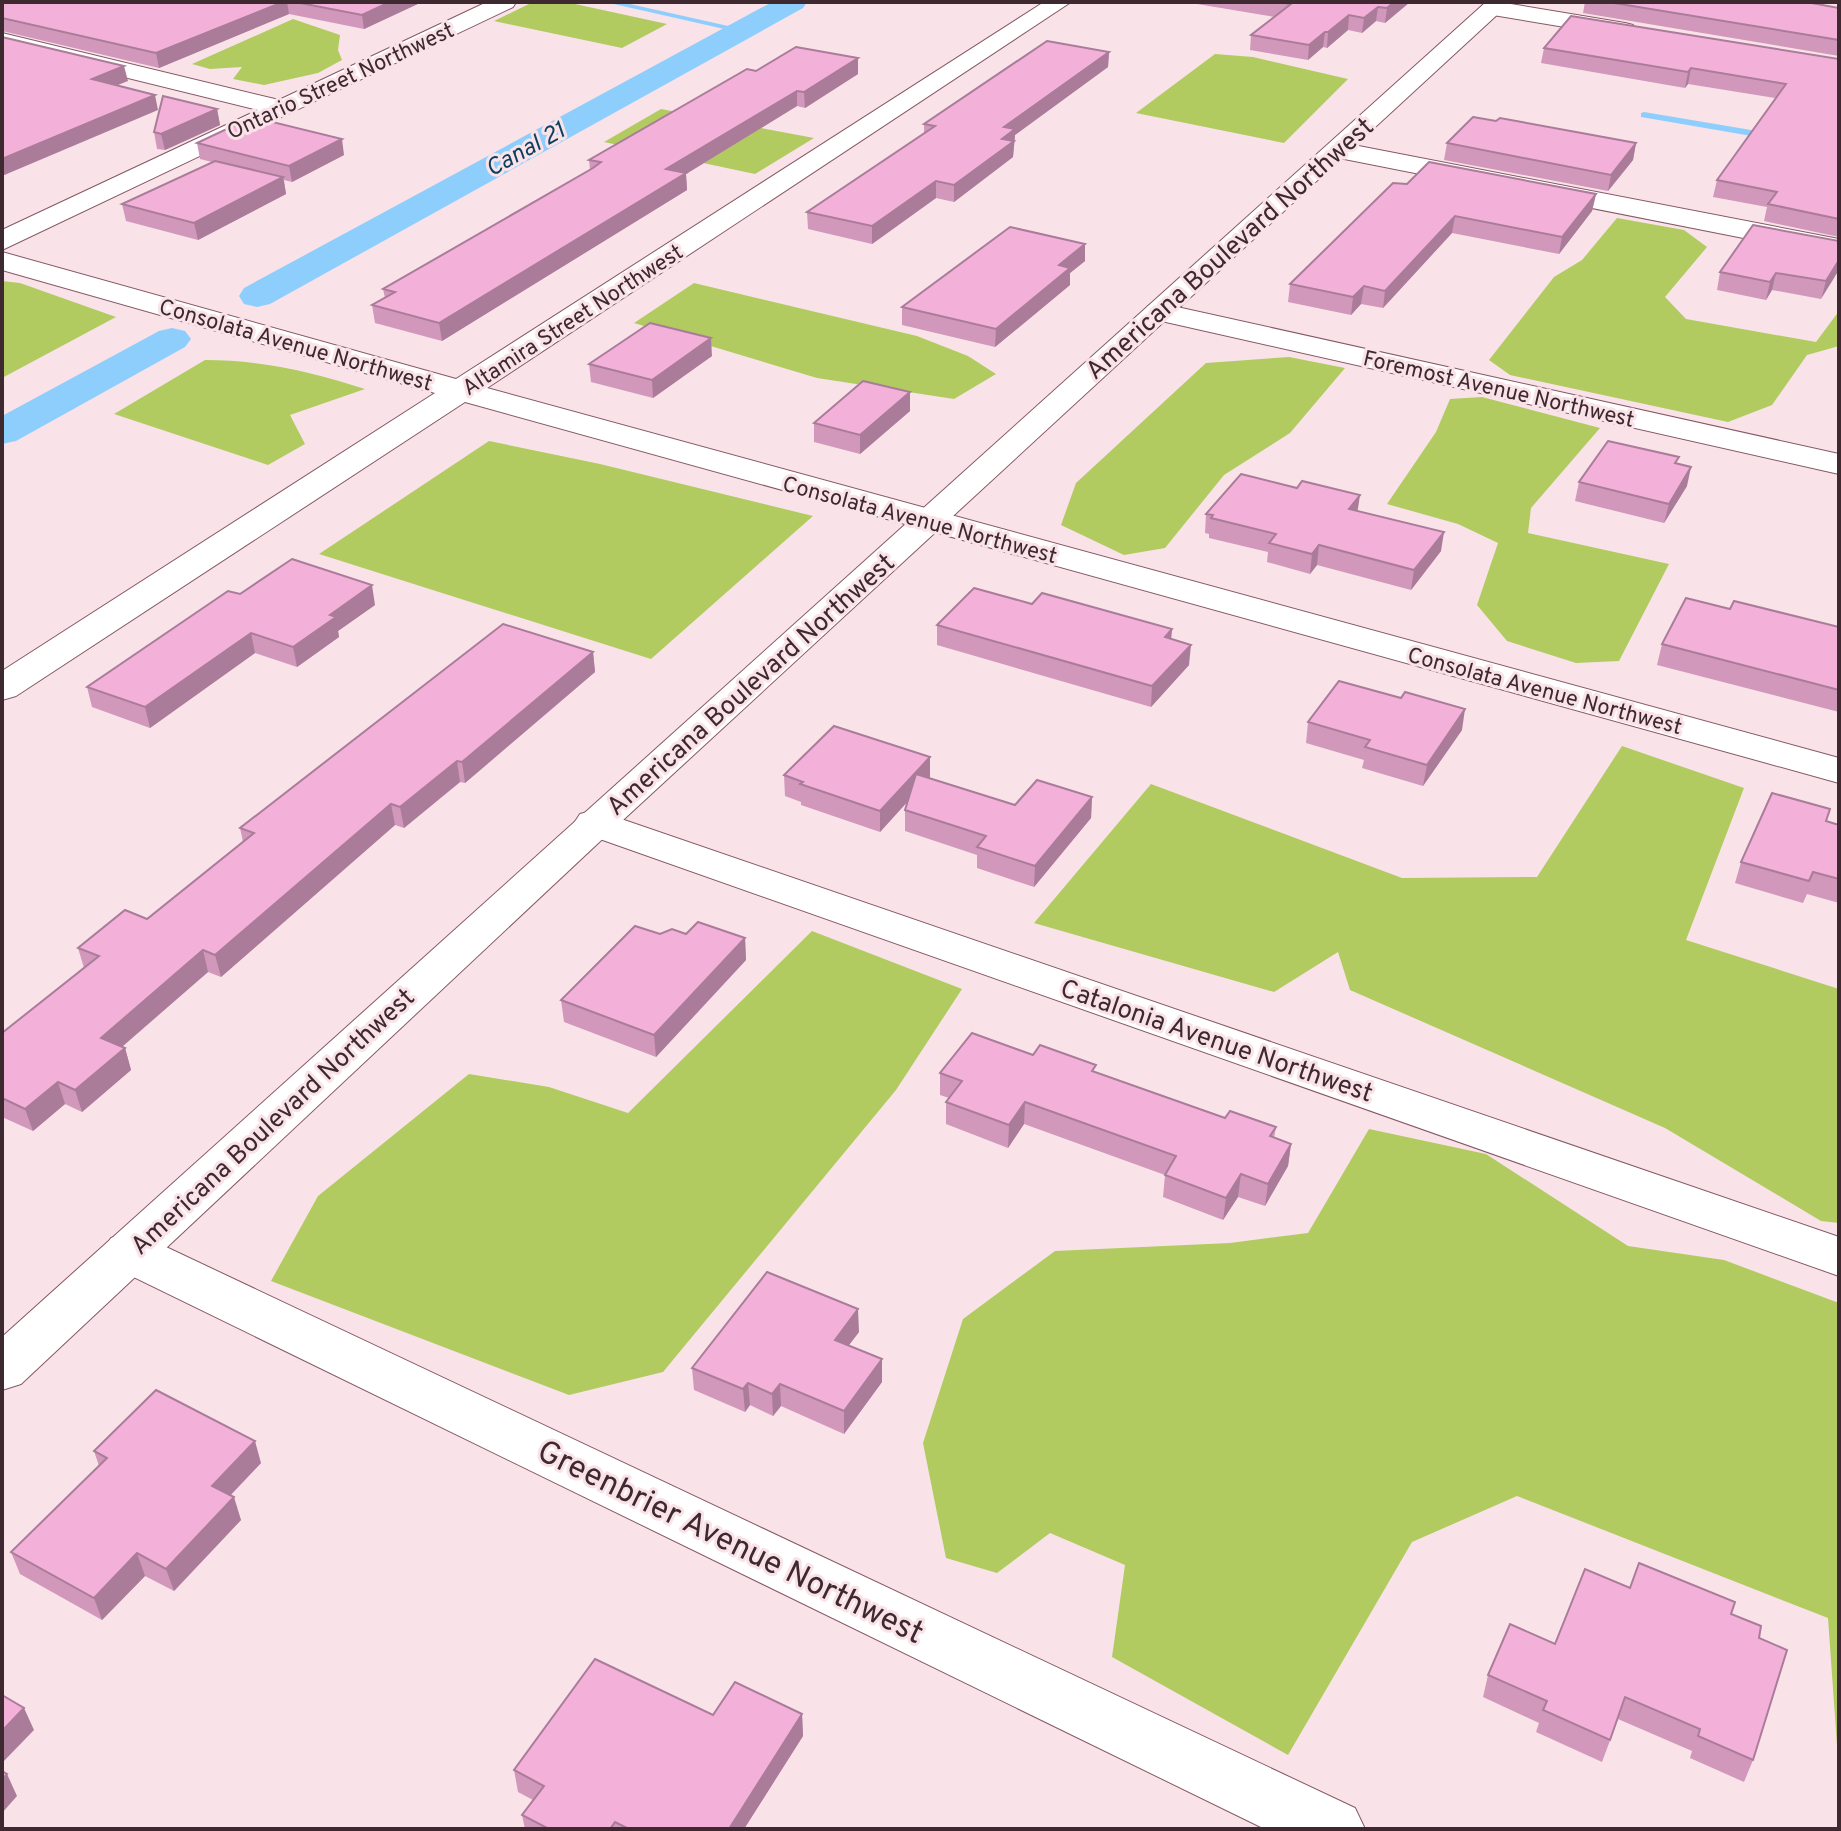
<svg xmlns="http://www.w3.org/2000/svg" width="1841" height="1831" font-family="Overpass,sans-serif">
	<style>
		.green { fill: #b1cb60 }
		.lines { fill: none; stroke-linecap: round; stroke-linejoin: round }
		.stream { fill: #8ecefd; fill-rule: evenodd }
		.canal { fill: #8ecefd; fill-rule: evenodd }
		.minor-casing { stroke: #865865; stroke-width: 2 }
		.tertiary-casing { stroke: #865865; stroke-width: 2 }
		.minor { fill: #fff; fill-rule: evenodd }
		.tertiary { fill: #fff; fill-rule: evenodd }
		.wall { fill: #d198bb }
		.shaded-wall { fill: #aa7c99 }
		.building { fill: #f3b1da; stroke: #aa7c99; stroke-width: 2 }
		.labels { text-anchor: middle; stroke-width: 6; stroke-linejoin: round; paint-order: stroke }
		.far-street-label { font-size: 22px; fill: #3d292f; stroke: #f9e3e9 }
		.far-water-label { font-size: 24px; font-style: italic; fill: #0b3e5d; stroke: #f9e3e9 }
		.street-label { font-size: 26px; fill: #3d292f; stroke: #f9e3e9 }
		.near-street-label { font-size: 32px; fill: #3d292f; stroke: #f9e3e9 }
	</style>
	<rect width="100%" height="100%" fill="#f9e3e9"/>
	<g class="green">
		<polygon points="533,2 566,2 667,24 622,48 494,21"/>
		<polygon points="293,19 340,35 338,50 342,60 318,73 264,85 233,79 242,67 210,69 192,64"/>
		<polygon points="1215,54 1253,57 1348,79 1284,143 1136,113"/>
		<polygon points="661,109 814,138 755,174 604,142"/>
		<polygon points="1617,218 1684,230 1707,247 1665,297 1686,319 1816,342 1839,311 1839,346 1807,355 1772,405 1728,422 1510,375 1489,360 1554,277 1582,260"/>
		<polygon points="2,281 20,283 116,317 2,378"/>
		<polygon points="694,283 917,336 968,356 996,374 954,399 817,378 634,323"/>
		<polygon points="1289,357 1345,368 1290,433 1224,475 1165,548 1124,555 1061,525 1076,483 1206,363"/>
		<path d="M205,360C261,360 312,372 365,389L290,415L305,444L268,465L114,414Z"/>
		<polygon points="1482,397 1600,428 1531,508 1528,533 1669,564 1619,661 1576,663 1507,641 1477,605 1498,543 1458,524 1387,504 1436,432 1450,399"/>
		<polygon points="489,441 600,464 813,516 651,659 319,554"/>
		<polygon points="1622,746 1744,788 1686,940 1839,989 1839,1223 1821,1221 1665,1128 1350,990 1338,952 1274,992 1034,923 1151,784 1402,878 1537,877"/>
		<polygon points="812,931 962,989 896,1090 663,1372 569,1395 271,1281 318,1196 469,1074 549,1087 628,1113"/>
		<polygon points="1369,1129 1486,1154 1628,1246 1724,1260 1839,1303 1839,1774 1828,1618 1517,1496 1412,1542 1288,1755 1112,1657 1125,1565 1050,1533 997,1573 946,1558 923,1443 963,1319 1055,1251 1230,1243 1308,1233"/>
	</g>
	<g class="lines">
		<g class="stream">
			<polygon points="605,2 621,2 746,30 742,33"/>
			<polygon points="1644,112 1769,133 1774,136 1769,139 1641,117 1641,113"/>
		</g>
		<g class="canal">
			<polygon points="772,2 807,2 803,8 270,304 257,307 244,304 239,296 244,288"/>
			<polygon points="172,328 185,331 191,339 185,347 16,441 2,444 2,416 159,331"/>
		</g>
		<defs>
			<g id="minor">
				<polygon points="487,2 516,2 513,7 2,250 2,230 258,110 2,47 2,33 279,100"/>
				<polygon points="1044,2 1071,2 487,388 1839,758 1839,783 465,402 16,696 2,700 2,671 435,393 2,270 2,252 456,379"/>
				<polygon points="1499,2 1625,23 1633,25 1637,30 1633,35 1625,37 1493,15 1485,13 1481,8 1485,3"/>
				<polygon points="1338,142 1839,239 1839,257 1329,156 1325,150 1329,144"/>
				<polygon points="1159,303 1839,454 1839,474 1148,318 1144,312 1148,306"/>
				<polygon points="595,810 1839,1237 1839,1276 580,832 574,823 580,814"/>
				<polygon points="129,1233 147,1238 1355,1808 1365,1829 1265,1829 111,1266 103,1252 111,1238"/>
			</g>
			<polygon id="tertiary" points="1486,2 1511,2 610,832 21,1384 2,1390 2,1337"/>
		</defs>
		<use href="#minor" class="minor-casing"/>
		<use href="#tertiary" class="tertiary-casing"/>
		<use href="#minor" class="minor"/>
		<use href="#tertiary" class="tertiary"/>
	</g>
	<g class="wall">
		<polygon points="2,2 422,2 364,29 289,14 159,68 2,31"/>
		<polygon points="1185,2 1410,2 1385,23 1376,21 1362,33 1348,30 1327,48 1323,47 1308,60 1250,50 1251,35 1275,17"/>
		<polygon points="1585,2 1806,2 1839,8 1839,56 1583,13"/>
		<polygon points="1544,48 1839,59 1839,237 1764,221 1767,207 1713,197 1717,180 1775,98 1688,84 1685,88 1541,63"/>
		<polygon points="1109,52 1108,67 1015,135 1013,157 954,202 936,198 872,244 808,229 807,212 924,133 924,124"/>
		<polygon points="858,58 858,74 805,108 797,106 686,174 687,190 442,341 375,323 372,305 385,298 383,289 590,170 589,160 756,71"/>
		<polygon points="217,109 220,125 165,150 157,149 154,132"/>
		<polygon points="197,143 344,155 292,182 284,180 286,194 198,240 126,221 122,204 212,162 200,159"/>
		<polygon points="1447,143 1636,143 1633,160 1608,191 1444,160"/>
		<polygon points="1393,183 1596,194 1592,211 1559,254 1452,233 1383,308 1361,304 1351,315 1288,302 1290,284"/>
		<polygon points="1839,241 1821,299 1772,290 1766,300 1717,290 1720,272"/>
		<polygon points="1085,244 1085,261 1070,273 1070,285 995,347 902,325 902,307"/>
		<polygon points="712,356 653,398 591,382 589,364"/>
		<polygon points="910,392 910,411 860,454 814,442 814,423"/>
		<polygon points="1678,464 1687,486 1664,523 1575,501 1579,482"/>
		<polygon points="1358,511 1441,551 1411,590 1317,565 1310,574 1267,562 1268,552 1209,538 1209,534 1205,533 1206,514"/>
		<polygon points="240,594 375,605 338,631 339,637 297,667 255,653 150,728 92,707 87,687"/>
		<polygon points="1032,604 1172,629 1171,639 1189,665 1151,707 937,645 937,625"/>
		<polygon points="1730,609 1839,627 1839,712 1657,665 1662,644"/>
		<polygon points="593,652 595,672 465,783 460,782 404,828 395,825 221,977 208,972 122,1046 125,1048 131,1070 82,1112 65,1104 33,1131 2,1117 2,1033 84,968 78,948 147,919 243,842 240,828"/>
		<polygon points="1308,722 1462,730 1423,786 1362,768 1364,760 1306,743"/>
		<polygon points="930,757 929,778 1015,805 1092,797 1091,818 1034,887 977,868 977,855 905,831 905,810 907,802 880,832 801,805 801,802 785,796 784,775"/>
		<polygon points="1827,821 1839,825 1839,903 1807,894 1803,903 1735,883 1741,862"/>
		<polygon points="660,934 686,934 745,938 746,960 656,1057 564,1022 561,1000"/>
		<polygon points="1033,1055 1095,1072 1225,1118 1276,1127 1274,1138 1291,1144 1288,1166 1265,1206 1238,1197 1223,1220 1163,1197 1165,1175 1024,1124 1008,1148 946,1124 946,1102 949,1098 940,1095 940,1073"/>
		<polygon points="859,1332 849,1345 882,1382 844,1434 781,1406 773,1416 750,1405 745,1412 694,1390 692,1368"/>
		<polygon points="94,1451 261,1463 230,1496 241,1520 174,1591 145,1576 102,1620 20,1574 11,1552 99,1466"/>
		<polygon points="1630,1588 1731,1614 1759,1638 1753,1760 1744,1782 1690,1758 1692,1751 1618,1719 1602,1762 1536,1732 1539,1723 1483,1697 1488,1675 1555,1644"/>
		<polygon points="802,1714 803,1736 744,1829 525,1829 522,1815 533,1800 518,1792 514,1770 713,1715"/>
	</g>
	<g class="shaded-wall">
		<polygon points="283,2 287,2 289,14 159,68 156,53"/>
		<polygon points="390,2 422,2 364,29 362,15"/>
		<polygon points="1394,2 1410,2 1385,23 1387,8"/>
		<polygon points="1378,7 1376,21 1362,33 1364,18"/>
		<polygon points="1349,15 1348,30 1327,48 1328,32"/>
		<polygon points="1325,32 1323,47 1308,60 1309,45"/>
		<polygon points="1109,52 1108,67 1015,135 1013,157 954,202 954,185 1004,127"/>
		<polygon points="858,58 858,74 805,108 804,92"/>
		<polygon points="124,66 128,81 95,94 92,79"/>
		<polygon points="1691,68 1688,84 1685,88 1688,72"/>
		<polygon points="797,91 797,106 686,174 687,190 442,341 439,323 666,169"/>
		<polygon points="155,95 158,110 2,176 2,159"/>
		<polygon points="217,109 220,125 165,150 161,134"/>
		<polygon points="342,139 344,155 292,182 289,166"/>
		<polygon points="1636,143 1633,160 1608,191 1611,175"/>
		<polygon points="283,177 286,194 198,240 194,223"/>
		<polygon points="936,181 936,198 872,244 872,226"/>
		<polygon points="1596,194 1592,211 1559,254 1562,237"/>
		<polygon points="1455,216 1452,233 1383,308 1385,291"/>
		<polygon points="1085,244 1085,261 1070,273 1070,285 995,347 996,329 1059,265"/>
		<polygon points="1839,260 1839,270 1821,299 1826,281"/>
		<polygon points="1776,273 1772,290 1766,300 1770,282"/>
		<polygon points="1364,286 1361,304 1351,315 1353,297"/>
		<polygon points="711,338 712,356 653,398 652,380"/>
		<polygon points="910,392 910,411 860,454 860,435"/>
		<polygon points="1691,467 1687,486 1664,523 1669,504"/>
		<polygon points="1360,495 1357,515 1349,509"/>
		<polygon points="1444,532 1441,551 1411,590 1414,570"/>
		<polygon points="1319,545 1317,565 1310,574 1312,554"/>
		<polygon points="372,585 375,605 338,631 339,637 297,667 293,647 330,615"/>
		<polygon points="1172,629 1170,650 1165,637"/>
		<polygon points="251,633 255,653 150,728 145,707"/>
		<polygon points="1191,645 1189,665 1151,707 1152,686"/>
		<polygon points="593,652 595,672 465,783 462,762"/>
		<polygon points="1465,709 1462,730 1423,786 1427,765"/>
		<polygon points="930,757 930,777 880,832 880,811"/>
		<polygon points="457,761 460,782 404,828 400,807"/>
		<polygon points="1092,797 1091,818 1034,887 1035,866"/>
		<polygon points="391,804 395,825 221,977 215,955"/>
		<polygon points="745,938 746,960 656,1057 654,1035"/>
		<polygon points="203,950 208,972 107,1060 101,1038"/>
		<polygon points="125,1048 131,1070 82,1112 75,1090"/>
		<polygon points="58,1082 65,1104 33,1131 25,1109"/>
		<polygon points="1025,1102 1024,1124 1008,1148 1009,1125"/>
		<polygon points="1291,1144 1288,1166 1265,1206 1268,1184"/>
		<polygon points="1241,1174 1238,1197 1223,1220 1226,1198"/>
		<polygon points="858,1309 859,1332 836,1362 835,1340"/>
		<polygon points="882,1359 882,1382 844,1434 844,1411"/>
		<polygon points="748,1383 750,1405 745,1412 743,1389"/>
		<polygon points="780,1384 781,1406 773,1416 772,1394"/>
		<polygon points="255,1441 261,1463 218,1508 212,1486"/>
		<polygon points="234,1497 241,1520 174,1591 166,1569"/>
		<polygon points="137,1553 145,1576 102,1620 94,1598"/>
		<polygon points="24,1708 34,1730 2,1763 2,1731"/>
		<polygon points="802,1714 803,1736 744,1829 729,1829"/>
		<polygon points="7,1774 17,1796 2,1813 2,1780"/>
	</g>
	<g class="building">
		<polygon points="2,2 283,2 156,53 2,18"/>
		<polygon points="295,2 390,2 362,15"/>
		<polygon points="1276,2 1394,2 1387,8 1378,7 1364,18 1349,15 1328,32 1325,32 1309,45 1251,35 1291,4"/>
		<polygon points="1608,2 1806,2 1839,8 1839,40"/>
		<polygon points="1571,16 1839,59 1839,219 1768,204 1777,192 1717,180 1786,84 1691,68 1688,72 1544,48"/>
		<polygon points="2,37 124,66 92,79 155,95 2,159"/>
		<polygon points="1047,41 1109,52 1004,127 1015,129 1002,139 1014,141 954,185 936,181 872,226 807,212 935,126 924,124"/>
		<polygon points="796,47 858,58 804,92 797,91 666,169 686,173 439,323 372,305 395,292 383,289 593,168 601,162 589,160 747,69 756,71"/>
		<polygon points="163,96 217,109 161,134 154,132"/>
		<polygon points="252,117 342,139 289,166 197,143"/>
		<polygon points="1473,117 1496,121 1500,118 1636,143 1611,175 1447,143"/>
		<polygon points="215,161 283,177 194,223 122,204"/>
		<polygon points="1429,162 1596,194 1562,237 1455,216 1385,291 1364,286 1353,297 1290,284 1393,183 1407,184"/>
		<polygon points="1753,225 1839,241 1839,260 1826,281 1776,273 1770,282 1720,272"/>
		<polygon points="1010,227 1085,244 1059,265 1070,268 996,329 902,307"/>
		<polygon points="650,323 711,338 652,380 589,364"/>
		<polygon points="863,381 910,392 860,435 814,423"/>
		<polygon points="1608,441 1679,457 1675,463 1691,467 1669,504 1579,482"/>
		<polygon points="1241,474 1297,488 1302,481 1360,495 1349,509 1444,532 1414,570 1319,545 1312,554 1269,543 1276,534 1211,518 1213,515 1206,514"/>
		<polygon points="292,559 372,585 330,615 336,617 293,647 251,633 145,707 87,687 228,591 240,594"/>
		<polygon points="974,588 1032,604 1042,593 1172,629 1165,637 1191,645 1152,686 937,625"/>
		<polygon points="1686,598 1730,609 1734,601 1839,627 1839,690 1662,644"/>
		<polygon points="503,624 593,652 462,762 457,761 400,807 391,804 215,955 203,950 101,1038 125,1048 75,1090 58,1082 25,1109 2,1098 2,1033 99,956 78,948 125,910 147,919 254,833 240,828"/>
		<polygon points="1339,681 1401,698 1405,692 1465,709 1427,765 1365,747 1370,740 1308,722"/>
		<polygon points="834,726 930,757 880,811 800,784 803,782 784,775"/>
		<polygon points="916,774 1015,805 1037,780 1092,797 1035,866 977,847 986,836 905,810"/>
		<polygon points="1772,793 1830,809 1826,821 1839,825 1839,879 1813,872 1809,881 1741,862"/>
		<polygon points="698,922 745,938 654,1035 561,1000 635,926 660,934 672,929 686,934"/>
		<polygon points="972,1033 1033,1055 1040,1045 1096,1065 1092,1071 1225,1118 1230,1111 1276,1127 1270,1136 1291,1144 1268,1184 1241,1174 1226,1198 1165,1175 1176,1156 1025,1102 1009,1125 946,1102 962,1081 940,1073"/>
		<polygon points="767,1272 858,1309 835,1340 882,1359 844,1411 780,1384 772,1394 748,1383 743,1389 692,1368"/>
		<polygon points="156,1390 255,1441 212,1486 234,1497 166,1569 137,1553 94,1598 11,1552 107,1458 94,1451"/>
		<polygon points="1639,1563 1735,1602 1731,1614 1761,1626 1759,1638 1787,1650 1753,1760 1698,1736 1700,1729 1625,1697 1610,1740 1543,1710 1547,1701 1488,1675 1510,1624 1555,1644 1585,1569 1630,1588"/>
		<polygon points="595,1659 713,1715 735,1682 802,1714 729,1829 629,1829 615,1822 610,1829 549,1829 522,1815 544,1786 514,1770"/>
		<polygon points="2,1695 24,1708 2,1731"/>
		<polygon points="2,1771 7,1774 2,1780"/>
	</g>
	<g class="labels">
		<g class="far-street-label">
			<text transform="translate(340 80) rotate(-25)" y="8">Ontario Street Northwest</text>
			<text transform="translate(572 319) rotate(-33)" y="8">Altamira Street Northwest</text>
			<text transform="translate(296 344) rotate(16)" y="8">Consolata Avenue Northwest</text>
			<text transform="translate(1499 388) rotate(13)" y="8">Foremost Avenue Northwest</text>
			<text transform="translate(920 519) rotate(15)" y="8">Consolata Avenue Northwest</text>
			<text transform="translate(1545 690) rotate(15)" y="8">Consolata Avenue Northwest</text>
		</g>
		<g class="far-water-label">
			<text transform="translate(525 149) rotate(-29)" y="8">Canal 21</text>
		</g>
		<g class="street-label">
			<text transform="translate(1229 248) rotate(-42)" y="9">Americana Boulevard Northwest</text>
			<text transform="translate(750 684) rotate(-42)" y="9">Americana Boulevard Northwest</text>
			<text transform="translate(1217 1040) rotate(19)" y="9">Catalonia Avenue Northwest</text>
			<text transform="translate(272 1121) rotate(-43)" y="9">Americana Boulevard Northwest</text>
		</g>
		<g class="near-street-label">
			<text transform="translate(731 1541) rotate(26)" y="11">Greenbrier Avenue Northwest</text>
		</g>
	</g>
	<rect width="1841" height="1831" fill="none" stroke="#3d292f" stroke-width="8"/>
</svg>
